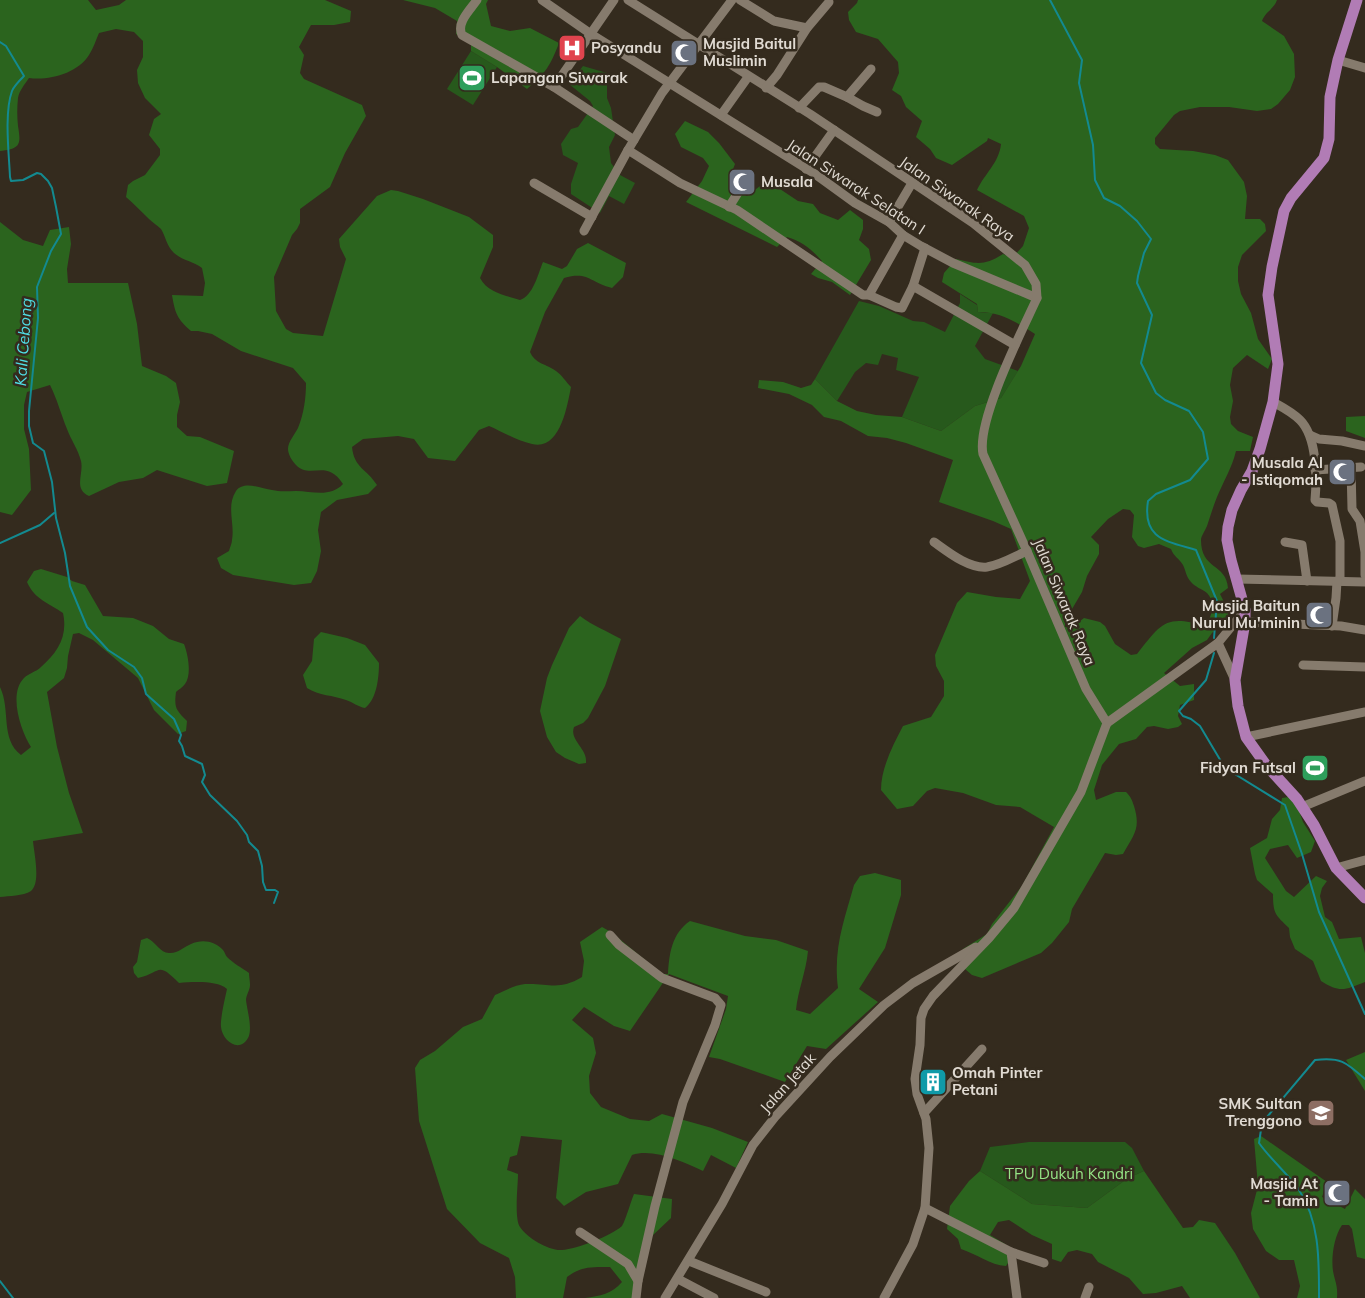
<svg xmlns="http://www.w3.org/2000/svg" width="1365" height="1298" font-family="Mulish,sans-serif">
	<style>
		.green { fill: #27591c }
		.forest { fill: #2b641e; fill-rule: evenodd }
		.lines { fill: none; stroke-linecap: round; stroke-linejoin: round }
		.stream { stroke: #138a90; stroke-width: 2 }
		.minor { stroke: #867b6d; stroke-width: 9 }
		.major { stroke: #b17cb5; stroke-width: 11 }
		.labels { text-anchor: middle; stroke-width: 5; stroke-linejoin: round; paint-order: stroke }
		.poi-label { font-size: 15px; font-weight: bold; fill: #e1dbd3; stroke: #342b1e; text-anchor: start }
		.street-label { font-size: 15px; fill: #e1dbd3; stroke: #342b1e }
		.park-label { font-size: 15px; fill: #96e586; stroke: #342b1e }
		.water-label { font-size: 16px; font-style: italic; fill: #50dde5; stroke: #342b1e }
	</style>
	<rect width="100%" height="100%" fill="#342b1e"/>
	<g class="green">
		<polygon points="471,51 497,67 473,105 447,89"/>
		<polygon points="583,66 607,73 607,98 611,108 615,135 609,147 611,163 620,175 635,183 624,204 609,196 600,213 571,194 571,184 578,163 563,155 561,144 571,129 578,127 593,106 590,101 569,84"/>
		<polygon points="960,294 977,305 978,312 993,313 975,346 985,359 1018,371 1001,398 975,406 941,431 902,417 919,377 896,370 898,358 882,354 878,365 866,363 855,372 837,401 815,379 859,301 879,306 913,321 924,322 945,332 960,303"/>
		<polygon points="1029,1142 1125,1142 1132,1148 1144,1171 1128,1178 1087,1208 1032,1204 980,1171 990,1147"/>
	</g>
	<g class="forest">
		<path d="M0,0H88L96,10L119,5L126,0H325L351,11L350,22L334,25H311L299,47L304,55L300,73L304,79L362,105L366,116L345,153L330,187L300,209V223L297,229L292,235L274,277L276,311L286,329L293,333L323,336L346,259L340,247L339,239L377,196L391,190L398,191L423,199L469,217L493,235V247L480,278C488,293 505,295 520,300C533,296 538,274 543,262L562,269L567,266L577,249L588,243L626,263L623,277L612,288C590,283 589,271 564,278L545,312L530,352C535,364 547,364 556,371C562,375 566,382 571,387C567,407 560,451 532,444C517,441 503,432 489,426L479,430L455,461L428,458L414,439L398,436L363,439L352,447C354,468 367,469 377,485L368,494L337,500L321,512L318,530L321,551L317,571L311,583L294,585L233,575L221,568L217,558L229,551C230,547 232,543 232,540C235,524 226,506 236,491C244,480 262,489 272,490C280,492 288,491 296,491C312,491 330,498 343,484C326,458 311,480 296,465C292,461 288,454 288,449C288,442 295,434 298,428C304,414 306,397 306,383L293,368L241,351L212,334L198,331H191C177,319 175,313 172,295L203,296L205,283L202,268C193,261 183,261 174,253C166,245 166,237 161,229C157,225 152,222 149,219C141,211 134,204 126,197L128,185L133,181L145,175L160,155V149L149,135L154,119L161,114L145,98L138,83L137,70L143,57V41L134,32L116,29L99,33C96,40 93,49 89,55C78,73 49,81 29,78C25,84 19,91 18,98C17,107 17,117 18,126C21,144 21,149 0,151Z"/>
		<path d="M403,0H488L486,4L491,26L510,31L530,28L559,43C550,66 546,73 527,89L497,67L471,51V45L456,34L457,21L435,8Z"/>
		<path d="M858,0H1277C1274,9 1265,12 1262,21L1284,36L1294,54L1295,77L1290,90L1278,104L1271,109L1257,111L1229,107H1200L1180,111L1174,115L1155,138V144L1160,149L1193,151L1215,155L1228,160L1244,182L1247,196L1245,219H1260L1265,224L1266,231L1242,255L1238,267V281L1241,294L1251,313L1258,339L1272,359L1268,369L1247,355L1233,368L1230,385L1233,401L1230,417L1231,424L1238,431L1253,437L1250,451H1236C1232,468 1223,482 1217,497C1213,507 1210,517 1207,526C1205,531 1201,536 1201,540C1201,570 1226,563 1228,588L1220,594L1228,610V617L1212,633L1207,640L1192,648L1164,673L1180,686L1194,684V700L1180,705L1178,716L1182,724L1178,727L1168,729L1154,726L1147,727L1136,739L1119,744L1102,765L1094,790L1096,800L1116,792H1126C1131,797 1132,800 1134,806C1141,829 1134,834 1123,854L1116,855L1105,853L1072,909L1069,922L1052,943L1041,953L982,978L972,975L965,969L966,958L963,949L987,934L992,924L1022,886L1054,827L1020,807L996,805L963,793L935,788L927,791L913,806L897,809L881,790C881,768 893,745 903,726L931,717L944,696V681L936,666L935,655L957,603L967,592L996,597L1020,599L1030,581L1011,529L993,521L939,502L953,460L906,443L887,438L868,436L841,421L824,417L812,405L789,394L758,388L759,380L783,382L801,388L811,385L815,379L837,401L857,411L876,415L902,417L941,431L975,406L1001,398L1021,366L1035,334C1018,323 999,311 978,312L977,304L942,282L944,273L956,259C977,264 984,266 1003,254L1012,258L1023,246L1029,228L1024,216L977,190C985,173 999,163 1001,144L988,138L987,141L952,165L936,158L930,149L916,137L922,121L906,107L901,96L892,90L899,73L898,62L878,39L856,32L849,20L848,12L857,3ZM1123,509L1130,510L1134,515L1132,537L1138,546L1144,548L1159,544L1171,549C1174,557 1179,558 1183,565C1186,571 1186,577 1191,582C1195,587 1202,589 1207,593C1216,602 1212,617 1205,626C1165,614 1161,624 1137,654L1131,655L1115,644L1105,626L1100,622L1084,618L1071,628L1065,627V621L1082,592L1087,576L1099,554V545L1091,537L1108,519Z"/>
		<path d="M685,121L708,132L719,143L735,164L730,177V187L747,196L760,186L777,187L798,201L813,204L820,213L838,220L850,210L863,220V229L859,240L869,249L871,260L850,295L832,282L818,278L811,274L822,261C812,250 802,241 787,237L777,247L686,202L702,181L709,166L703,158L681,147L675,134Z"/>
		<path d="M0,222L23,240L43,246L50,230L69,227L71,244L67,269L68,283H128L137,324L142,366L166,376L176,383L180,402L177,415V427L187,436L200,437L234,451L227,483L207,486L157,470L143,478L119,482L89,496C73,489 84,474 81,461C78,449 71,440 67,429C61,414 57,399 50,385L27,392L24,405V429L29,449L31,490L12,515L0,512Z"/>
		<polygon points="1365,416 1365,438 1346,431 1346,417"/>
		<path d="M41,569L67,577L72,581L85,585L103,616L133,618L153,626L169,639L184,644C188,654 192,675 185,684C183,687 178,690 176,692C174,708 176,710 187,721L186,731L178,734L154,710L138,678L93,640L79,633L73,634L68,656L67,668L64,678L47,692L57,747L69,793L83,833L33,841C34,853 41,883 31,891C23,896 9,896 0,897V687C11,710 0,739 21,755L31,747C21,731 8,694 24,678C29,673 36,672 41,667C58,652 68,636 63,613C49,603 35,600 27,582L34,571Z"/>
		<path d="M580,616C593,626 607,631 621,639L605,686L588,718L583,723L574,727C569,740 588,749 586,763L579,764L565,758L556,752L547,737L540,711L547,678L552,665L569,628Z"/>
		<path d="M321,632L347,638L365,645L379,663C379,677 377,699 365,708C358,707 353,702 346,700C333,695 319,696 307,688L303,675L312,661L314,639Z"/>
		<path d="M1289,797L1298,808L1303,822L1315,841L1311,852L1297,858L1288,845L1270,849L1265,858L1286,891L1294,897L1316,876L1327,881L1322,888L1320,896L1325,917L1332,922L1339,939L1361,937L1365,953V982C1345,990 1340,993 1321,981L1313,961L1295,949L1290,937L1289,928C1276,915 1273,915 1273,894L1257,880L1255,874L1250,848L1267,838L1272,819L1280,810L1282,798Z"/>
		<path d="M875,873L901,880V895L885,948L859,989L878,1002L826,1049L807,1046L785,1082L720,1059L709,1057L726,1009L728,996L669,974L630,1031L614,1026L584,1007L572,1020L593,1038L596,1053L589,1076L590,1093L601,1107L630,1119L649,1121L662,1114L712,1128L748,1142L736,1168L711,1155L703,1171C683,1162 654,1148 632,1155L618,1184L586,1192L564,1206L556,1198L562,1140L521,1136L517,1155L510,1157L507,1170L518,1174C518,1186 514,1218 520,1227C527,1238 549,1251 562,1250C577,1249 611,1236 622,1226C625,1222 631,1201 634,1194L672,1199L671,1218L652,1236L633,1298H585C600,1296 612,1294 622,1282L610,1267C591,1267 582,1266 567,1277L563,1298H516L515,1277L509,1258L480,1243L447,1209L419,1121L415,1068L420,1060L435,1051L463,1027L482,1019L495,995C504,991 515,985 525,984C549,983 559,991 582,977L584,961L580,942L602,927L611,932L662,974H668C669,954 672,933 690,921L745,936L776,940L808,951C806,972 798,990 796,1010L810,1014L838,988C833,949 844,921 854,885L860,876Z"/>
		<path d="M147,938C156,942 160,953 169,953C177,954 184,947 191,944C202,939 215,941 223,950C225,952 225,955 227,957C233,963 242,968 249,973C249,977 250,981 250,985C250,990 246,995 246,1000C247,1010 253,1029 248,1038C239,1054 222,1040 221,1027C220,1020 225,998 227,989C217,980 192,982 179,983C156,960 162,973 138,978L134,973L133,967L137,962L141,940Z"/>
		<polygon points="1365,1052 1365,1091 1346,1060"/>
		<path d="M1261,1136L1327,1182L1322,1197L1345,1209L1355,1189L1365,1199V1259L1357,1257L1352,1229L1349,1225H1342C1334,1237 1331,1257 1333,1271C1335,1282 1338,1285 1337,1298H1297L1300,1286L1294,1260H1279L1266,1251L1253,1229L1251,1213L1258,1186L1254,1139Z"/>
		<path d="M980,1171L1032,1204L1087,1208L1128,1178L1144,1171L1183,1228L1193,1227L1199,1220L1215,1223L1235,1253L1260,1298H1190L1182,1286L1156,1293L1143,1294L1129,1278L1098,1262L1092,1254L1077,1250L1068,1252L1061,1262L1052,1259V1244L1032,1235L1009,1220L998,1222L990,1235L1005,1244L1010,1260L1006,1266C990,1265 977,1254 961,1249L958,1239L947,1229L950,1206L969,1181Z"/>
	</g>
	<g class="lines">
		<g class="stream">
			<path d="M1050,0L1082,60L1079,83L1093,145L1095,180L1104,198L1120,206L1137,221L1151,239L1144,253L1138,276L1137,283L1152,315L1141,363L1156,393L1165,400L1189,411L1203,432L1208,459L1190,480L1156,494L1148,501C1142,539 1166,541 1196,550L1217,601L1214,638"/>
			<path d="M0,42L6,46L24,76C20,80 14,86 12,91C4,113 9,154 10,177L11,181L23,180L37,173L41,174L48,181L52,188L56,207L61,234L51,251L37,287L38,318L29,411V426L33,443L44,451L52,482L56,518L65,553L70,586L87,627L108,650L134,667L142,678L146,694L174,719L181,735L179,741L182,746L185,756L202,764L205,775L202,782L210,795L237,821L247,835L249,842L258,851L262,866L263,882L266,890H275L278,892L274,903"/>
			<polyline points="0,543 40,525 54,513"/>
			<polyline points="1214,653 1206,680 1179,711 1183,716 1191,719 1200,726 1225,768 1285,805 1302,854 1319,912 1365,1014"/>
			<polyline points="0,1281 13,1298"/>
			<path d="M1319,1298C1319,1261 1320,1222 1299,1190C1288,1174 1271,1160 1259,1143L1262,1123L1315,1060C1341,1057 1346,1062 1365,1079"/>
		</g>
		<g class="minor">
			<path d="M477,0C470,10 456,23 462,35L554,87L634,140"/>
			<polyline points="542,0 591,34 815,174 855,203 889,222 903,235 921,246 953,263 1037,298"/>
			<path d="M628,0L810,114L973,223L1025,265L1036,284L1037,298C1022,331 976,421 983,454L1027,551L1086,689L1107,723"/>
			<polyline points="740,0 774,21 807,28"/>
			<polyline points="1338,60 1365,68"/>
			<polyline points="554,87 614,0"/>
			<polyline points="766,88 777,75 807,28 829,2"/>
			<polyline points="847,97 863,106 877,112"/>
			<polyline points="799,108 819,87 824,87 847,97 871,69"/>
			<polyline points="721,115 748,77"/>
			<polyline points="628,150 680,183 737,210 863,295 869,295 903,235"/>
			<polyline points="806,169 834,130"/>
			<polyline points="534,183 592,217"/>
			<polyline points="729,207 739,191"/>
			<polyline points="889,222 912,183"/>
			<polyline points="584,231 628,150 662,93 732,0"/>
			<polyline points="913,286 1015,345"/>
			<polyline points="869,295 896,307 902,308 913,286 925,248"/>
			<path d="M1273,402C1282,407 1292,412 1300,420C1317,437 1317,477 1315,500L1317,502L1329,503L1332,505L1340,541V581"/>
			<polyline points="1310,435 1319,439 1342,441 1365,446"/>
			<polyline points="1351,467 1352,509 1360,521 1365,552 1365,575"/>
			<polyline points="1315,470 1361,467"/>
			<path d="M934,542C948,552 969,569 987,567C1001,565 1015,556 1027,551"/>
			<polyline points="1285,542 1302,545 1307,581"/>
			<polyline points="1237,579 1365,582"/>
			<polyline points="1245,622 1341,626 1365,630"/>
			<polyline points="1332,626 1336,598 1337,581"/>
			<polyline points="1218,643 1235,680"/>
			<polyline points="1303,665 1365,667"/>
			<polyline points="1107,723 1218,643 1245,610"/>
			<polyline points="1246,737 1365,712"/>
			<polyline points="1302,807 1365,781"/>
			<polyline points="1336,868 1365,860"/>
			<polyline points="610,935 619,945 662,978 715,998 721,1005 715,1025 683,1102 655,1206 638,1281"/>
			<polyline points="924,1113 982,1049"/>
			<polyline points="925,1208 1011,1252 1017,1298"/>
			<polyline points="580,1232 628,1264 638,1281 636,1298"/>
			<polyline points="1011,1252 1044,1263"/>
			<polyline points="689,1261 766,1292"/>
			<polyline points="678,1279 714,1298"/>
			<polyline points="665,1298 722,1204 753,1145 775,1117 830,1057 884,1005 913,983 976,947"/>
			<polyline points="884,1298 913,1244 925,1208 929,1148 926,1119 917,1094 915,1079 920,1045 921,1018 924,1009 933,996 989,938 1014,908 1081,792 1107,723"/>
			<polyline points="1085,1298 1089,1287"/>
		</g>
		<polyline class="major" points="1357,0 1338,60 1330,97 1329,139 1324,158 1291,198 1284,211 1272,267 1268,295 1278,364 1273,402 1260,449 1252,471 1241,490 1232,510 1228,527 1227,540 1231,560 1245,610 1245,622 1235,680 1238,706 1246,737 1266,765 1297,799 1314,825 1336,868 1365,898"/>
	</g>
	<defs>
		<symbol id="hospital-square" viewBox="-11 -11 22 22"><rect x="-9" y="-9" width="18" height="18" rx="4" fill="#e0444e" stroke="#342b1e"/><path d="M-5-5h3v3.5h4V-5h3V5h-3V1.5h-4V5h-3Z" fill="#fff"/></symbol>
		<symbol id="mosque-square" viewBox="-11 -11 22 22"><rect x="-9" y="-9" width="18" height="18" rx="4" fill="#6b7280" stroke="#342b1e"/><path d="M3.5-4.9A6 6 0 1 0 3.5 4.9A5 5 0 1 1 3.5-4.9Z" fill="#fff"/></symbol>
		<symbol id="stadium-square" viewBox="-11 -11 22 22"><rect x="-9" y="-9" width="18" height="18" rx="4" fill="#2e9e5b" stroke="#342b1e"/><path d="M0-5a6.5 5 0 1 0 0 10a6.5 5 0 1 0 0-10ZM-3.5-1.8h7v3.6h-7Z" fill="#fff"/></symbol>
		<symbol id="building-square" viewBox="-11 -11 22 22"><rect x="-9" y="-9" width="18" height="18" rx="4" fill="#0f9aa8" stroke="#342b1e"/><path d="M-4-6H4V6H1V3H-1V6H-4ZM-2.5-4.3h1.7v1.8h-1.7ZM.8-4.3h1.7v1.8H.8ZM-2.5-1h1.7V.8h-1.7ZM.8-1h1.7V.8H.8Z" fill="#fff"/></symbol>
		<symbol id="school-square" viewBox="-11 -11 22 22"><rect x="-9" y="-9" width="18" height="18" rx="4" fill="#8d6e63" stroke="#342b1e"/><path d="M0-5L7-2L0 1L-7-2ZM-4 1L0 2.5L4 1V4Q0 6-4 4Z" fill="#fff"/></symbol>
	</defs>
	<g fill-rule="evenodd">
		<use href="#hospital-square" x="556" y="32" width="32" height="32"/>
		<use href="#mosque-square" x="668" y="37" width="32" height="32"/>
		<use href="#stadium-square" x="456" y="62" width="32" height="32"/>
		<use href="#mosque-square" x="726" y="166" width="32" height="32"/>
		<use href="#mosque-square" x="1326" y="456" width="32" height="32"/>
		<use href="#mosque-square" x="1303" y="599" width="32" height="32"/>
		<use href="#stadium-square" x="1299" y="752" width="32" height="32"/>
		<use href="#building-square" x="917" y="1066" width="32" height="32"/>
		<use href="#school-square" x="1305" y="1097" width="32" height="32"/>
		<use href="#mosque-square" x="1321" y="1177" width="32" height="32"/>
	</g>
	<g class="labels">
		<g class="poi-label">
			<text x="703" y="49">Masjid Baitul<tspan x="703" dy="17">Muslimin</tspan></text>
			<text x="591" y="53">Posyandu</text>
			<text x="491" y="83">Lapangan Siwarak</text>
			<text x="761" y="187">Musala</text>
			<text x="1323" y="468" text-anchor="end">Musala Al<tspan x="1323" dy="17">- Istiqomah</tspan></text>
			<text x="1300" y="611" text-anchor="end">Masjid Baitun<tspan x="1300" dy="17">Nurul Mu'minin</tspan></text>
			<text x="1296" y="773" text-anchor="end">Fidyan Futsal</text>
			<text x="952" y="1078">Omah Pinter<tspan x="952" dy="17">Petani</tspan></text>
			<text x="1302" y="1109" text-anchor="end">SMK Sultan<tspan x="1302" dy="17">Trenggono</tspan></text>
			<text x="1318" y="1189" text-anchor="end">Masjid At<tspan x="1318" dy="17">- Tamin</tspan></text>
		</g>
		<g class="street-label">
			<text transform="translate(856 187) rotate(33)" y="5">Jalan Siwarak Selatan I</text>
			<text transform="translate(957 199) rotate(35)" y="5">Jalan Siwarak Raya</text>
			<text transform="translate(1064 602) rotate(67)" y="5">Jalan Siwarak Raya</text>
			<text transform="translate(788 1083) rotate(-48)" y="5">Jalan Jetak</text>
		</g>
		<g class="park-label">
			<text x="1069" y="1179">TPU Dukuh Kandri</text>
		</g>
		<g class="water-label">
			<text transform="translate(23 342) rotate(-86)" y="6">Kali Cebong</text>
		</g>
	</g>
</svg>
